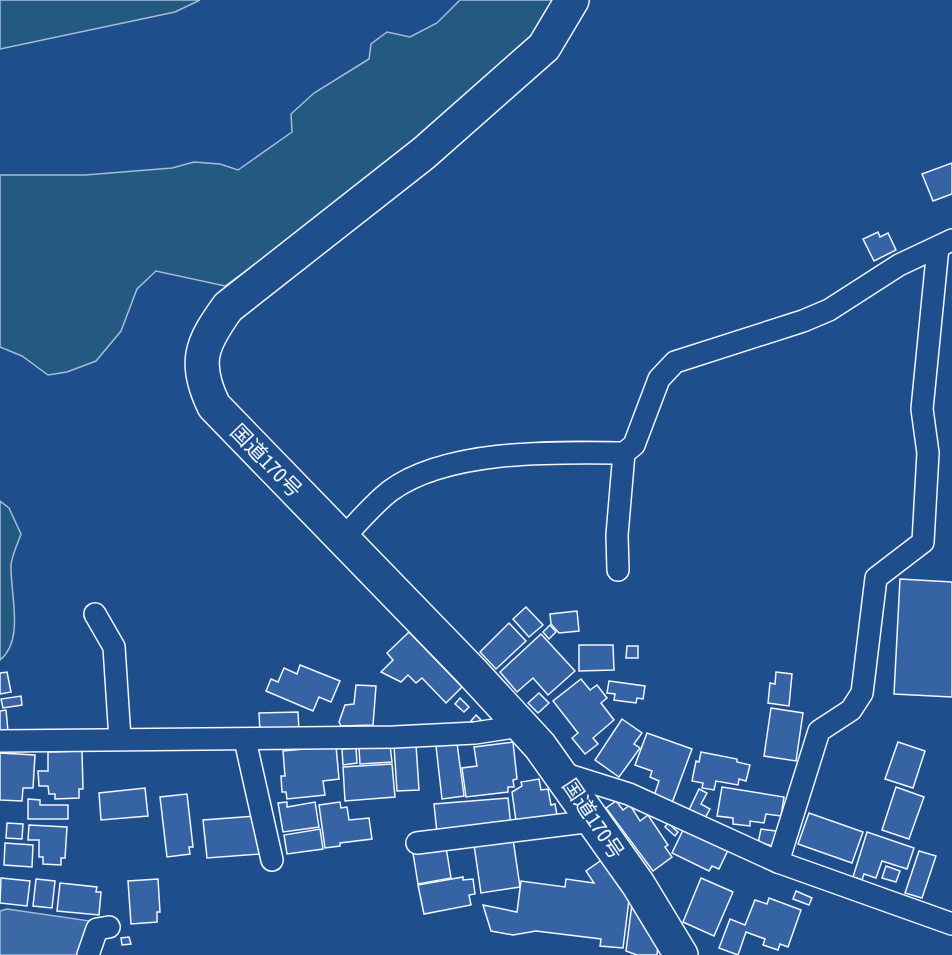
<svg xmlns="http://www.w3.org/2000/svg" width="952" height="955" font-family="'Archivo Narrow','Noto Sans JP',sans-serif">
	<style>
		.green { fill: #245a82; stroke: #a8bbd7; stroke-width: 1.5 }
		.water { fill: #3b69a3; stroke: #a8bbd7; stroke-width: 1.5 }
		.building { fill: #3563a3; stroke: #f2f6ff; stroke-width: 1.5 }
		.lines { fill: none; stroke-linecap: round; stroke-linejoin: round }
		.street-casing { stroke: #f2f6ff; stroke-width: 24 }
		.highway-casing { stroke: #f2f6ff; stroke-width: 36 }
		.street { stroke: #1f4e8c; stroke-width: 21 }
		.highway { stroke: #1f4e8c; stroke-width: 33 }
		.labels { text-anchor: middle; stroke-width: 4.5; stroke-linejoin: round; paint-order: stroke }
		.street-label { font-size: 21px; fill: #f2f6ff; stroke: #1f4e8c }
	</style>
	<rect width="100%" height="100%" fill="#1f4e8c"/>
	<g class="green">
		<polygon points="0,0 200,0 175,12 0,49"/>
		<polygon points="460,0 554,0 539,30 443,123 315,221 225,286 156,271 137,289 121,331 96,361 67,372 48,375 22,356 0,347 0,175 85,175 172,168 194,162 220,164 238,170 292,132 291,114 314,93 369,59 371,44 387,32 410,37 437,23"/>
		<path d="M0,501L9,508L21,534C18,543 12,555 11,565C10,593 25,640 0,660Z"/>
	</g>
	<polygon class="water" points="7,909 90,921 79,955 0,955 0,911"/>
	<g class="building">
		<polygon points="952,163 952,194 933,201 922,174"/>
		<polygon points="878,232 880,237 888,233 896,250 874,261 863,239"/>
		<polygon points="900,579 952,582 952,697 894,694"/>
		<polygon points="526,607 543,625 529,637 513,619"/>
		<polygon points="577,611 579,631 559,633 551,624 550,614"/>
		<polygon points="509,623 526,641 496,669 480,652"/>
		<polygon points="550,625 556,632 549,639 543,632"/>
		<polygon points="409,632 462,687 446,703 422,678 416,683 408,675 401,682 381,672 393,660 387,653"/>
		<polygon points="541,634 575,671 548,695 533,678 517,692 500,672"/>
		<polygon points="579,645 613,645 614,670 579,671"/>
		<polygon points="627,646 638,646 638,658 626,658"/>
		<polygon points="300,665 340,681 331,702 319,697 313,711 266,691 271,679 278,682 284,668 297,674"/>
		<polygon points="7,672 11,692 0,694 0,673"/>
		<polygon points="776,672 792,674 789,706 768,703 770,683 775,684"/>
		<polygon points="581,679 590,690 597,685 607,698 601,703 614,720 593,738 598,744 585,754 572,738 578,733 553,701"/>
		<polygon points="609,681 645,686 643,699 637,698 636,703 614,700 615,694 607,693"/>
		<polygon points="356,685 376,686 373,725 341,726 339,722 345,705 354,704"/>
		<polygon points="539,693 549,703 538,713 528,703"/>
		<polygon points="21,696 22,705 3,708 1,699"/>
		<polygon points="460,698 469,707 464,712 455,704"/>
		<polygon points="771,708 803,713 796,761 764,756"/>
		<polygon points="6,710 8,731 0,732 0,711"/>
		<polygon points="298,712 299,731 260,732 259,713"/>
		<polygon points="476,715 481,720 476,725 471,721"/>
		<polygon points="622,719 642,733 634,744 640,748 619,777 595,760"/>
		<polygon points="647,733 692,749 672,803 654,796 659,781 650,777 652,771 635,765"/>
		<polygon points="513,742 517,779 513,780 514,787 508,787 508,792 466,797 462,768 477,766 474,747"/>
		<polygon points="898,742 925,751 913,788 885,779"/>
		<polygon points="457,743 464,796 442,799 436,746"/>
		<polygon points="416,744 419,790 397,791 394,746"/>
		<polygon points="390,745 392,762 360,764 359,748"/>
		<polygon points="336,746 339,779 323,781 325,795 287,799 286,792 282,792 281,776 285,776 283,751"/>
		<polygon points="356,748 357,763 343,765 342,749"/>
		<polygon points="82,751 83,789 79,789 79,798 55,799 55,794 49,794 48,786 39,786 38,771 48,771 48,752"/>
		<polygon points="701,752 737,759 737,762 750,765 746,781 739,779 738,785 716,781 714,790 702,788 703,783 692,781 696,761 699,762"/>
		<polygon points="0,753 35,755 33,788 23,788 22,801 0,800"/>
		<polygon points="392,764 395,797 345,801 343,767"/>
		<polygon points="539,779 541,790 548,789 551,805 555,804 557,815 516,821 512,792 522,786 521,782"/>
		<polygon points="722,787 784,797 781,816 766,814 764,823 750,821 750,826 733,824 733,818 717,816"/>
		<polygon points="896,787 924,797 909,839 882,830"/>
		<polygon points="145,788 148,816 101,820 99,793"/>
		<polygon points="699,789 707,793 701,804 710,809 705,818 689,810"/>
		<polygon points="187,794 193,847 189,847 190,854 167,857 160,797"/>
		<polygon points="508,798 511,827 437,833 434,804"/>
		<polygon points="28,799 40,800 40,805 68,805 68,819 28,819"/>
		<polygon points="616,801 623,810 630,805 640,821 648,815 668,845 665,847 672,857 653,871 606,808"/>
		<polygon points="287,802 287,807 315,802 319,827 283,832 278,803"/>
		<polygon points="340,802 341,808 347,807 349,820 369,818 372,839 340,843 340,846 325,848 319,805"/>
		<polygon points="809,813 863,832 852,863 798,844"/>
		<polygon points="256,816 259,854 207,858 203,820"/>
		<polygon points="7,823 23,824 22,839 6,838"/>
		<polygon points="668,823 678,832 675,836 665,827"/>
		<polygon points="29,825 67,827 65,858 61,858 61,865 43,864 43,857 39,857 39,840 28,840"/>
		<polygon points="684,828 728,850 719,869 712,866 709,871 672,853"/>
		<polygon points="320,829 323,849 287,854 284,835"/>
		<polygon points="761,829 776,831 774,846 758,843"/>
		<polygon points="867,832 914,848 907,869 882,861 876,878 864,874 862,880 853,877"/>
		<polygon points="513,839 520,887 481,893 474,845"/>
		<polygon points="5,843 33,845 32,867 4,865"/>
		<polygon points="446,847 451,878 418,884 413,853"/>
		<polygon points="919,851 936,856 922,898 905,893"/>
		<polygon points="603,859 629,900 623,948 600,946 601,939 536,931 513,935 491,931 483,905 517,912 521,881 565,887 566,879 594,883 586,871"/>
		<polygon points="886,866 900,871 896,882 882,878"/>
		<polygon points="463,877 463,880 473,879 475,894 469,895 471,905 424,914 418,885"/>
		<polygon points="1,878 30,881 27,906 0,903"/>
		<polygon points="701,878 733,892 714,936 683,922"/>
		<polygon points="36,879 55,881 52,908 33,906"/>
		<polygon points="158,879 160,912 157,912 157,922 131,924 128,881"/>
		<polygon points="60,883 97,887 96,892 101,892 99,915 57,911"/>
		<polygon points="796,891 812,898 809,905 793,899"/>
		<polygon points="769,898 801,910 788,947 780,944 778,950 763,945 765,939 746,932 738,955 719,948 730,919 745,925 755,900 767,904"/>
		<polygon points="632,904 658,946 657,955 637,955 626,951"/>
		<polygon points="129,937 131,944 122,945 121,938"/>
	</g>
	<g class="lines">
		<defs>
			<g id="street">
				<path d="M341,540C357,524 372,505 390,491C447,449 556,452 624,453L634,445L659,379L675,362L803,321L829,310L899,265L952,240"/>
				<polyline points="618,570 617,535 624,453"/>
				<polyline points="95,614 114,647 120,739"/>
				<polyline points="245,740 272,860"/>
				<polyline points="0,741 394,737 475,733 521,726"/>
				<polyline points="562,773 629,794 778,862 952,924"/>
				<polyline points="417,843 593,821"/>
				<polyline points="778,862 819,731 851,710 862,693 876,578 923,542 928,453 922,409 938,247"/>
				<polyline points="88,955 97,929 109,927"/>
			</g>
			<path id="highway" d="M572,0L544,47L424,153L228,307C201,344 193,363 214,406L471,671L540,746L638,884L681,955"/>
		</defs>
		<use href="#street" class="street-casing"/>
		<use href="#highway" class="highway-casing"/>
		<use href="#street" class="street"/>
		<use href="#highway" class="highway"/>
	</g>
	<g class="labels">
		<g class="street-label">
			<text transform="translate(266 461) rotate(46)" y="7">国道170号</text>
			<text transform="translate(593 819) rotate(56)" y="7">国道170号</text>
		</g>
	</g>
</svg>
